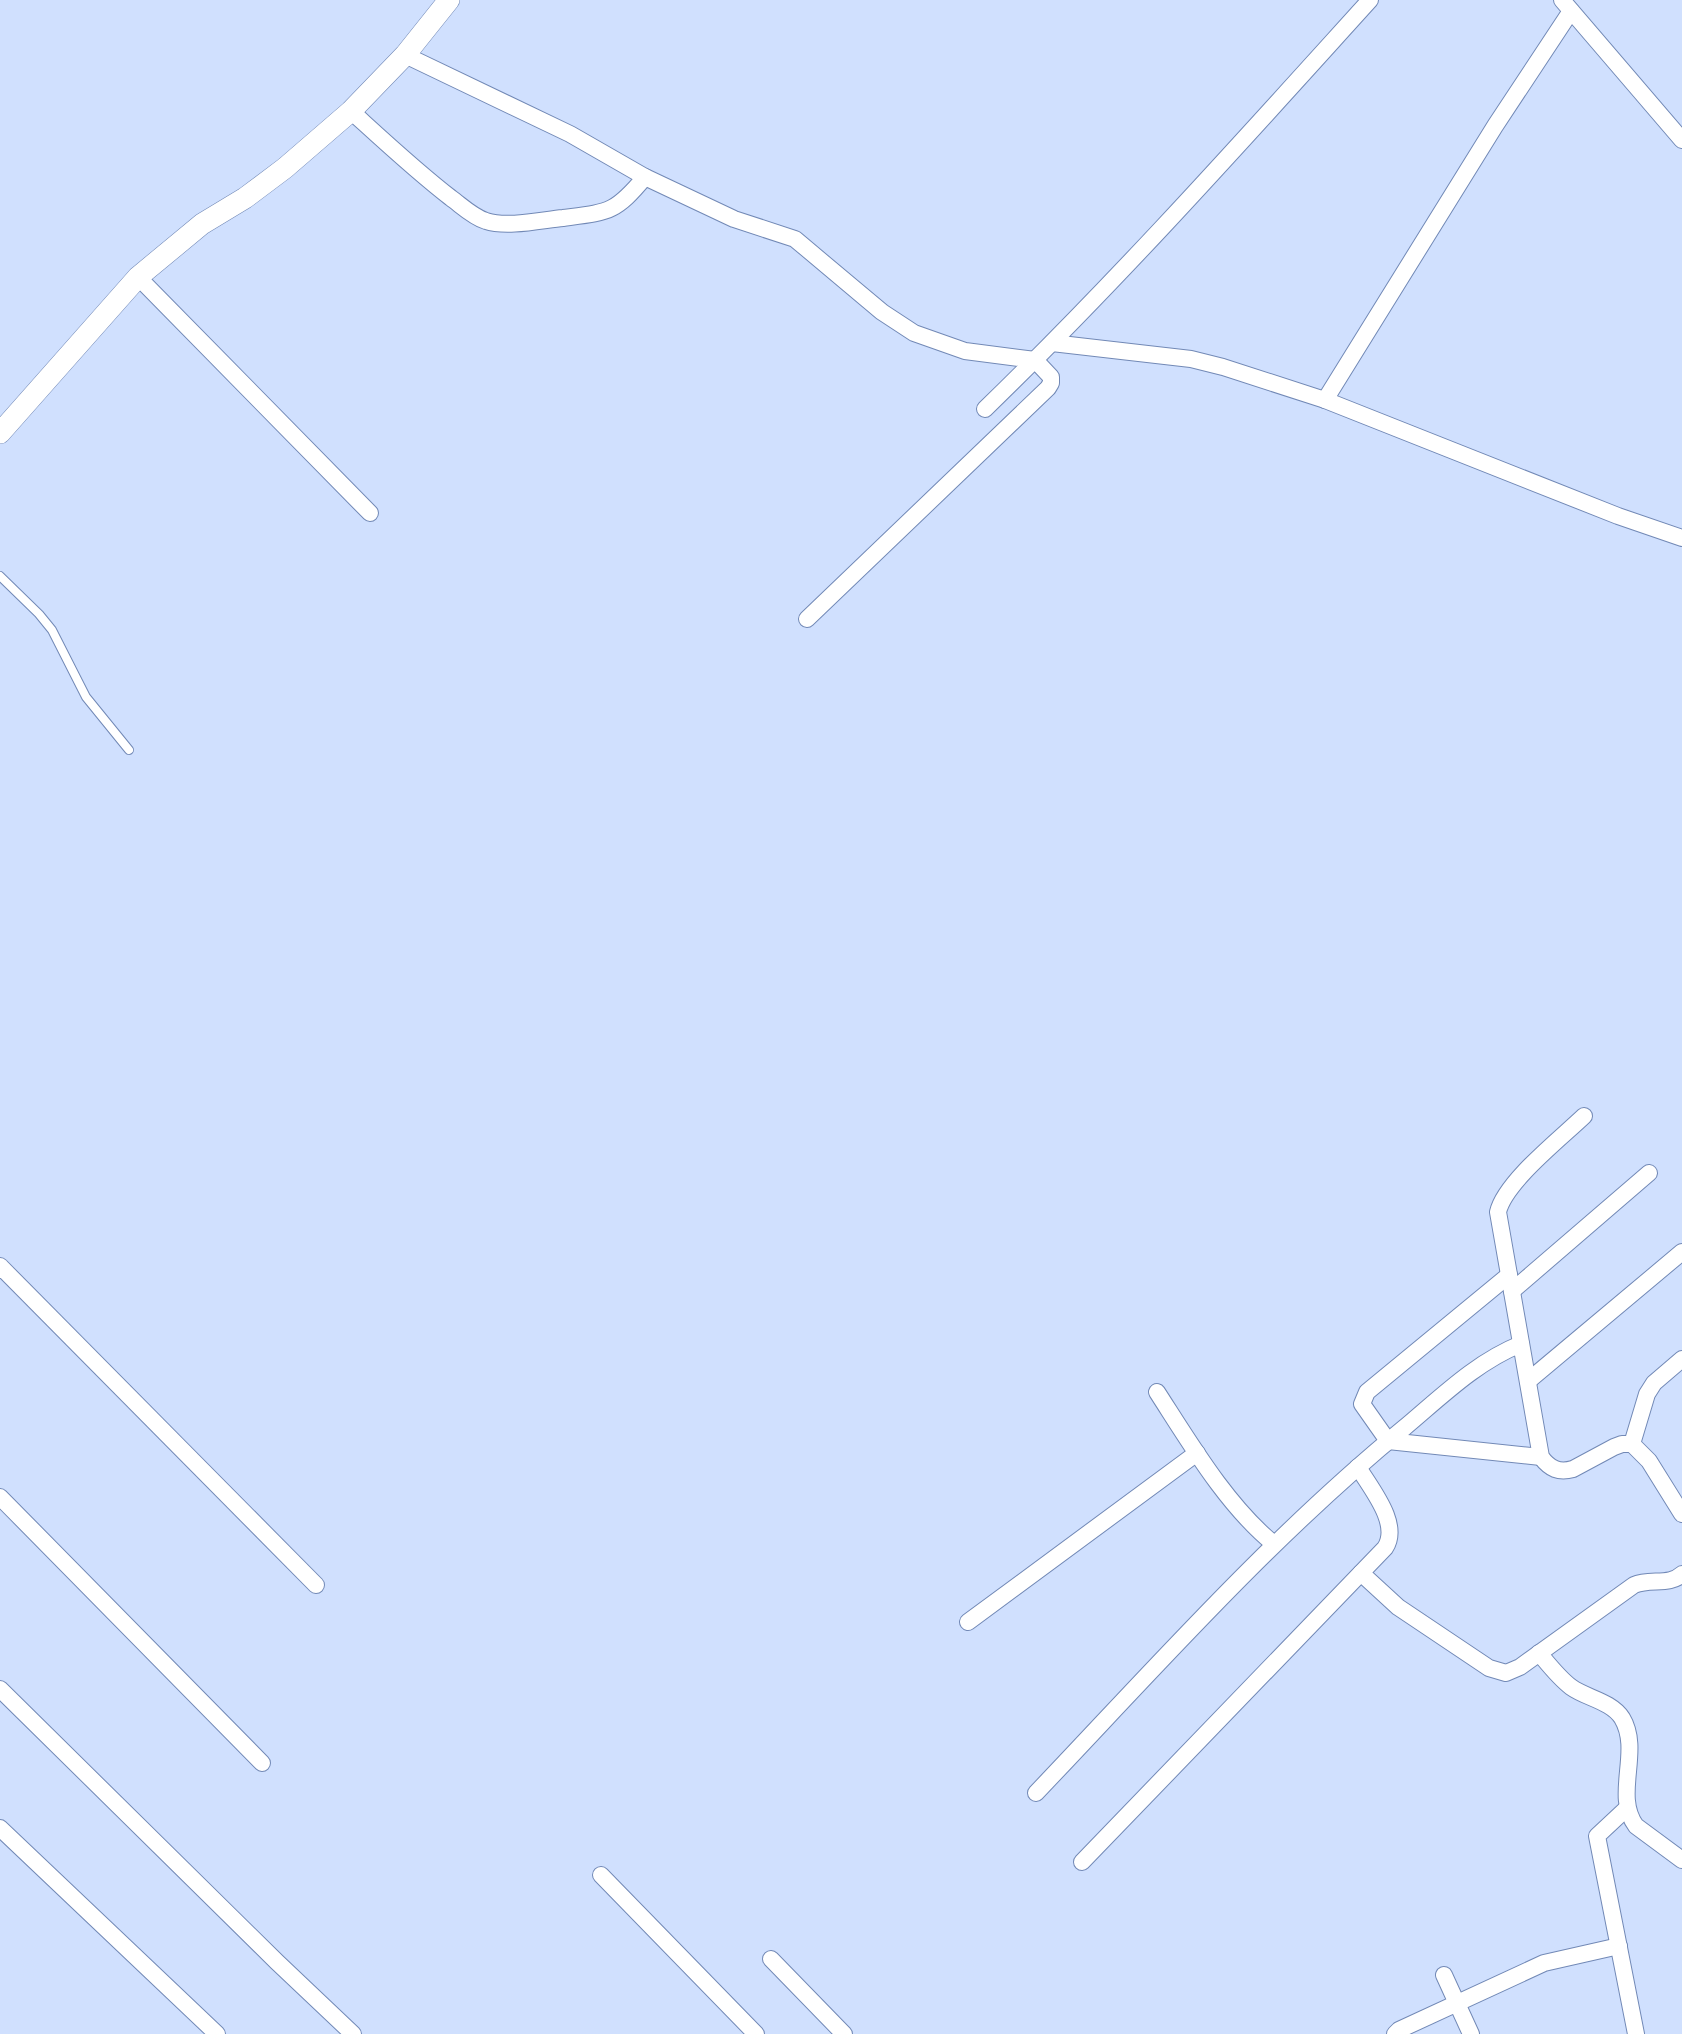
<svg xmlns="http://www.w3.org/2000/svg" width="1682" height="2034" font-family="'Alegreya Sans',sans-serif">
	<style>
		.lines { fill: none; stroke-linecap: round; stroke-linejoin: round }
		.service-casing { stroke: #7289b6; stroke-width: 10 }
		.minor-casing { stroke: #7289b6; stroke-width: 18 }
		.tertiary-casing { stroke: #7289b6; stroke-width: 22 }
		.service { stroke: #fff; stroke-width: 8 }
		.minor { stroke: #fff; stroke-width: 16 }
		.tertiary { stroke: #fff; stroke-width: 21 }
	</style>
	<rect width="100%" height="100%" fill="#d0e0fe"/>
	<g class="lines">
		<defs>
			<polyline id="service" points="0,576 39,614 52,630 86,697 129,750"/>
			<g id="minor">
				<polyline points="1562,0 1682,140"/>
				<polyline points="405,55 570,134 645,177 734,219 795,239 882,312 914,333 965,351 1035,360 1051,377 1051,383 1048,388 807,619"/>
				<path d="M351,111C384,141 416,171 451,198C462,206 473,217 486,221C507,228 542,220 563,218C609,212 615,213 645,177"/>
				<polyline points="138,277 370,513"/>
				<polyline points="1052,343 1191,359 1223,367 1325,400 1618,516 1682,538"/>
				<polyline points="1325,400 1495,126 1571,11"/>
				<path d="M985,409C1120,278 1244,139 1370,0"/>
				<path d="M1584,1116C1560,1139 1505,1182 1498,1212L1541,1457C1550,1469 1559,1473 1573,1469L1614,1447L1622,1444H1632L1649,1461L1682,1514"/>
				<polyline points="0,1266 316,1585"/>
				<polyline points="1509,1275 1367,1392 1362,1404 1388,1441 1541,1457"/>
				<polyline points="1512,1291 1649,1173"/>
				<polyline points="1528,1381 1682,1252"/>
				<path d="M1157,1392C1190,1443 1227,1506 1274,1544"/>
				<polyline points="1632,1444 1647,1394 1654,1383 1682,1359"/>
				<polyline points="0,1497 262,1763"/>
				<path d="M1361,1573L1398,1607L1489,1668L1506,1673L1520,1667L1634,1585C1650,1578 1670,1586 1682,1574"/>
				<polyline points="968,1622 1197,1453"/>
				<path d="M1539,1653C1549,1665 1559,1678 1571,1687C1586,1698 1611,1701 1622,1718C1642,1751 1613,1795 1636,1826L1682,1860"/>
				<polyline points="0,1689 277,1962 353,2034"/>
				<path d="M1036,1793C1155,1668 1270,1538 1404,1428C1441,1397 1476,1362 1521,1344"/>
				<polyline points="1627,1808 1597,1836 1636,2034"/>
				<polyline points="0,1828 217,2034"/>
				<path d="M1082,1862L1385,1548C1401,1524 1371,1489 1358,1467"/>
				<polyline points="601,1875 756,2034"/>
				<polyline points="771,1959 844,2034"/>
				<polyline points="1444,1975 1471,2034"/>
				<polyline points="1395,2034 1399,2030 1544,1963 1619,1946"/>
			</g>
			<polyline id="tertiary" points="0,433 138,277 202,224 245,198 285,168 351,111 405,55 449,0"/>
		</defs>
		<use href="#service" class="service-casing"/>
		<use href="#minor" class="minor-casing"/>
		<use href="#tertiary" class="tertiary-casing"/>
		<use href="#service" class="service"/>
		<use href="#minor" class="minor"/>
		<use href="#tertiary" class="tertiary"/>
	</g>
</svg>
